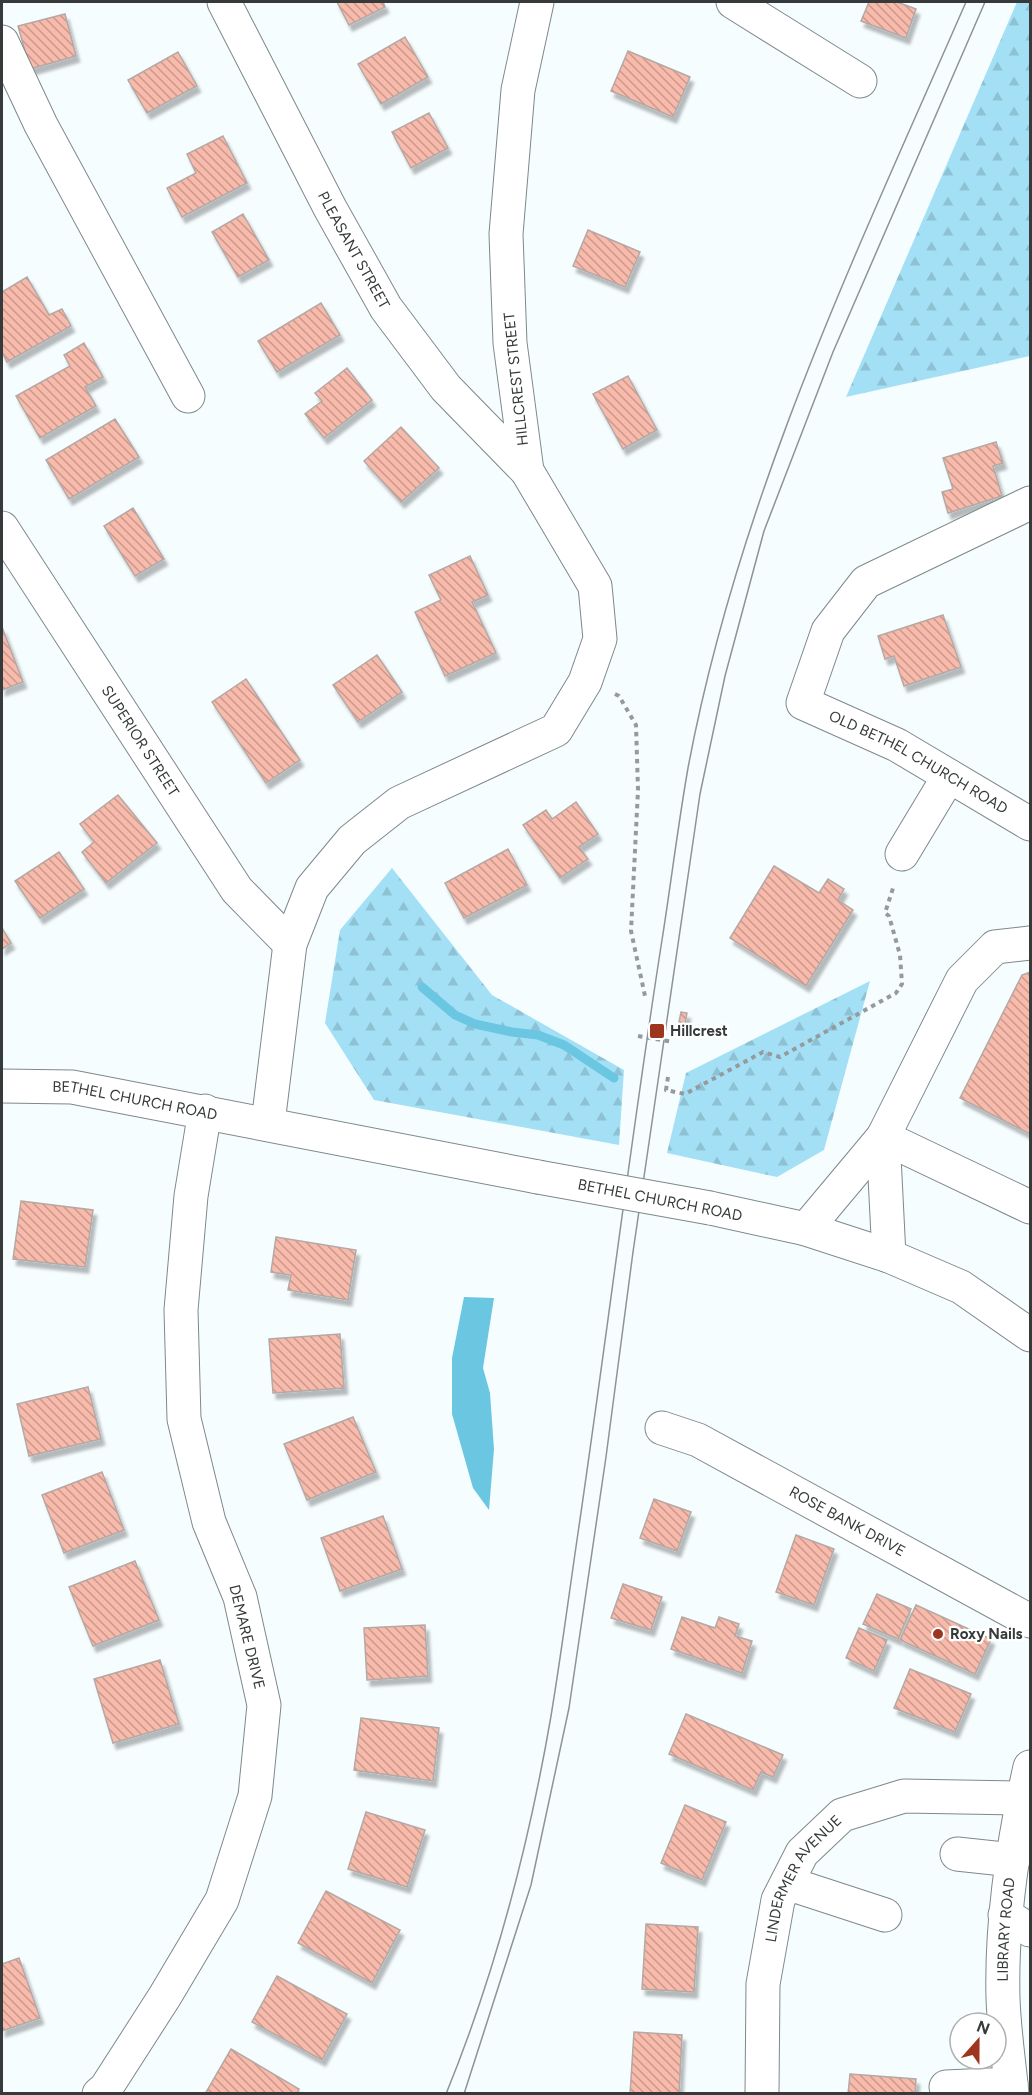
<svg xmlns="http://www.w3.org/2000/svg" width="1032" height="2095" font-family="Figtree,sans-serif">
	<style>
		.forest { fill: url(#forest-firs) }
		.water { fill: #6bc6e2 }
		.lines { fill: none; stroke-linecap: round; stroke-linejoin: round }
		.stream { stroke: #6bc6e2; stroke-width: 9 }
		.building { fill: url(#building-back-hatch); stroke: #b3a9a6; stroke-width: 1.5; filter: url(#shadow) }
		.minor-casing { stroke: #7f888b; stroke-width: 35 }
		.major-casing { stroke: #7f888b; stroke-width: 35 }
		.path { stroke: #959b9c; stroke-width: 4; stroke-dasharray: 4.5 4.5; stroke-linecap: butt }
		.minor { stroke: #fff; stroke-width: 33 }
		.major { stroke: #fff; stroke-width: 33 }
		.tram { stroke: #8e9395; stroke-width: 1.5 }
		.minor-bridge-casing { stroke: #7f888b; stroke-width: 35; stroke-linecap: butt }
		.minor-bridge { stroke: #fff; stroke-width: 33 }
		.poi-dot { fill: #9e351e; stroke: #fff; stroke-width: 2 }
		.labels { text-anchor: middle; stroke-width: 4.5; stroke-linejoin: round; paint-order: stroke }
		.street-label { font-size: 15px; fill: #363a3b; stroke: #fff }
		.poi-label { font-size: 15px; font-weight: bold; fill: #363a3b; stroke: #fff; text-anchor: start }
	</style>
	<defs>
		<pattern id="forest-firs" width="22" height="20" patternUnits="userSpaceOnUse" patternTransform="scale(1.5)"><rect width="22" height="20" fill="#a3e0f5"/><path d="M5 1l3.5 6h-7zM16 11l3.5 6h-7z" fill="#8dc1d3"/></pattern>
		<pattern id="building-back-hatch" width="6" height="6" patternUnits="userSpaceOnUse" patternTransform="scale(1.5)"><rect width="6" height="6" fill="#f8baaa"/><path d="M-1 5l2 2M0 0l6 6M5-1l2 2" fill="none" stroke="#ca988c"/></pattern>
		<filter id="shadow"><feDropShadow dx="3.5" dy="6" stdDeviation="1.5" flood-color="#0004"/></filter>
	</defs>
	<rect width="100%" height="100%" fill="#f6fdff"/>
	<g class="forest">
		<polygon points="1017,2 1030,2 1030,356 846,397"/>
		<polygon points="392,868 492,995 624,1070 619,1145 374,1100 325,1023 340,930"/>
		<polygon points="870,981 824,1150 777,1177 667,1153 686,1073"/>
	</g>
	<polygon class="water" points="464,1297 494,1298 483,1368 490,1393 494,1449 489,1510 473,1488 452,1414 452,1358"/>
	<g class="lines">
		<polyline class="stream" points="422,987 455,1015 475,1024 512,1032 538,1035 564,1045 614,1078"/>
	</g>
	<g class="building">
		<polygon points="337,2 383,2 385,7 349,25"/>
		<polygon points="869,2 897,2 916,9 906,38 861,21"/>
		<polygon points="65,14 76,56 30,69 18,26"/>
		<polygon points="405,37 428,77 381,104 358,64"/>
		<polygon points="628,51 690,77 673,117 611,91"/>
		<polygon points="178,52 197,86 147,113 128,80"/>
		<polygon points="429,113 448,148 411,168 392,132"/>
		<polygon points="223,136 247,183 182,217 167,188 196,173 187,154"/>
		<polygon points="243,214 269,260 238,277 212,232"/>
		<polygon points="588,230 640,252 625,287 573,266"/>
		<polygon points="27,277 49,315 62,309 71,326 7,362 2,352 2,292"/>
		<polygon points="321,303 340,335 277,372 258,341"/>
		<polygon points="84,343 103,377 85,387 96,406 40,438 16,396 70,366 64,355"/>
		<polygon points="347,368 372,400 324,438 305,414 322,401 315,393"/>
		<polygon points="628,376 657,430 623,449 593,394"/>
		<polygon points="115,419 139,457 69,499 46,460"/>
		<polygon points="401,427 439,468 401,502 364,461"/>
		<polygon points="996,442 1003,463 993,466 1002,496 948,513 942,492 953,489 943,458"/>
		<polygon points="133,508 164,559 135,576 104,526"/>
		<polygon points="470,556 488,595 472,602 496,653 445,676 415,612 441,600 429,575"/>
		<polygon points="943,615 961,667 904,686 894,656 885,659 878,636"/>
		<polygon points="2,627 23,682 2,690"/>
		<polygon points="377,655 402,692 358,722 333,685"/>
		<polygon points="246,679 300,760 266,783 212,702"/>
		<polygon points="118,795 157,843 106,883 82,852 94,842 80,824"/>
		<polygon points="576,802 598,834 579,847 588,859 560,878 523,825 546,810 552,819"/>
		<polygon points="508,849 527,885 464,918 445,883"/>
		<polygon points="59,852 84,889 40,918 15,881"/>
		<polygon points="774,866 819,893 828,879 844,889 838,900 853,910 806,986 730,938"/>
		<polygon points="2,928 11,943 2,949"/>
		<polygon points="1030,972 1030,1134 960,1098 1022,975"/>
		<polygon points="681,1012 687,1013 685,1023 679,1022"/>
		<polygon points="21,1201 93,1210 85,1267 13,1259"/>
		<polygon points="276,1237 356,1250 348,1300 288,1290 291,1275 271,1272"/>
		<polygon points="340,1334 344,1388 273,1393 269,1339"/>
		<polygon points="88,1387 101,1439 29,1456 17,1404"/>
		<polygon points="353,1417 376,1472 307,1500 284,1444"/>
		<polygon points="102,1472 124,1530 64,1553 42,1495"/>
		<polygon points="654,1499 691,1512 677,1551 640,1538"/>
		<polygon points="383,1516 402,1569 340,1591 321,1538"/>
		<polygon points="796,1535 834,1549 814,1605 776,1592"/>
		<polygon points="135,1561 159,1620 93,1646 69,1587"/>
		<polygon points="623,1584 662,1597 651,1630 611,1618"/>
		<polygon points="877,1594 911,1609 898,1639 863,1624"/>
		<polygon points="916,1605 991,1639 975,1674 900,1640"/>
		<polygon points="682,1617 715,1628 719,1617 739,1624 735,1636 752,1641 742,1673 671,1649"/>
		<polygon points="425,1625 428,1676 367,1680 364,1628"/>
		<polygon points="859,1628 887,1640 874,1671 846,1658"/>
		<polygon points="160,1660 179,1724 113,1743 94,1679"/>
		<polygon points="910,1669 971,1694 955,1732 894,1708"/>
		<polygon points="686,1714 783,1755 773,1777 761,1772 753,1790 669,1754"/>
		<polygon points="361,1718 439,1728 433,1781 354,1770"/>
		<polygon points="685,1805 726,1822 702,1880 661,1863"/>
		<polygon points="366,1812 425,1830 407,1887 348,1869"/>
		<polygon points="326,1891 400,1930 372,1983 298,1943"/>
		<polygon points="646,1924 698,1927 694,1992 642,1989"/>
		<polygon points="19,1958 40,2018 2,2031 2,1964"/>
		<polygon points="277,1976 347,2014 322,2060 252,2022"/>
		<polygon points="634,2032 682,2035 679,2094 630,2094"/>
		<polygon points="231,2049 299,2089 297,2094 205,2094"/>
		<polygon points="850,2074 916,2079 915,2094 848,2094"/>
	</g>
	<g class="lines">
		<defs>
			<g id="minor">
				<path id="s1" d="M224,2L330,208L386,308L446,388L527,471"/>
				<polyline points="733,2 860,81"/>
				<polyline points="2,42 41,125 188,396"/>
				<path id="s2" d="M1030,503L866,582L828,631L803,703L897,745L1030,824"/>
				<path id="s3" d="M2,528L237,890L290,944"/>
				<polyline points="902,854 949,776"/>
				<path id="s4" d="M2,1086L72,1087L538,1177"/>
				<polyline points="268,1123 290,944 312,888 352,840 399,803 556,730 585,682 600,639 595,586 527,471 510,343 506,234 518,90 537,2"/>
				<polyline points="883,1137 1030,1207"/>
				<polyline points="883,1137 889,1256"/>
				<polyline points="710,1208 806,1229 889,1256 961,1287 1030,1335"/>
				<polyline points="806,1229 883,1137 962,980 995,947 1030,943"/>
				<path id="s5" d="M662,1428L698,1440L1030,1621"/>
				<polyline points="957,1854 1013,1860"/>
				<polyline points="787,1883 885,1915"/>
				<polyline points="1005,1915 1030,1930"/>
				<polyline points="946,2087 1011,2084"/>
				<polyline points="99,2094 106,2088 165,1996 222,1900 255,1796 264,1705 240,1597 209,1522 184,1419 181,1310 191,1196 205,1111"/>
				<path id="s6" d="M762,2094L763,1984L778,1900L802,1853L842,1815L904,1796L1023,1798"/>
			</g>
			<g id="major">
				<path id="s7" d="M1012,2094C1009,2062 1004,2030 1003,1998C1001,1920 1013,1842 1030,1767"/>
			</g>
		</defs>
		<use href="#minor" class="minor-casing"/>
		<use href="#major" class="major-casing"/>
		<g class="path">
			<polyline points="615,694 619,696 636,725 638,790 631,931 645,996"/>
			<polyline points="638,1036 673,1042"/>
			<polyline points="668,1077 666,1090 685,1094 763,1052 780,1057 896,993 902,984 900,955 889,916 885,913 894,885"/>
		</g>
		<use href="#minor" class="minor"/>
		<use href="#major" class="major"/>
		<g class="tram">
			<path d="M446,2094C495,1974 529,1844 551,1716C561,1656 569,1594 578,1533C607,1336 631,1137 662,940C671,883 678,825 688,768C739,496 857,252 966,2"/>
			<polyline points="464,2094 531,1885 569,1708 606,1457 633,1252 700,794 725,676 764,531 833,352 985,2"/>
		</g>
		<defs>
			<polyline id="minor-bridge" points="538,1177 710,1208"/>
		</defs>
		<use href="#minor-bridge" class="minor-bridge-casing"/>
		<use href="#minor-bridge" class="minor-bridge"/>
	</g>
	<g class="poi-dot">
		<rect x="649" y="1023" width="16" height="16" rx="3"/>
		<circle cx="938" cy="1634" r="6"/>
	</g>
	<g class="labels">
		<g class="street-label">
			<text dy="5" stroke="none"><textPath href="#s1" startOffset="280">PLEASANT STREET</textPath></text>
			<text transform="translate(516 379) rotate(-96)" y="5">HILLCREST STREET</text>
			<text dy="5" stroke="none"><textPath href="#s3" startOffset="254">SUPERIOR STREET</textPath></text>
			<text dy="5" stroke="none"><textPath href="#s2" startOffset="450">OLD BETHEL CHURCH ROAD</textPath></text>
			<text dy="5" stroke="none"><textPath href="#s4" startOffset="134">BETHEL CHURCH ROAD</textPath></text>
			<text transform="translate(660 1200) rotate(11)" y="5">BETHEL CHURCH ROAD</text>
			<text dy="5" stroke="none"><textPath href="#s5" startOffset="208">ROSE BANK DRIVE</textPath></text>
			<text transform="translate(247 1637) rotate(76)" y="5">DEMARE DRIVE</text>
			<text dy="5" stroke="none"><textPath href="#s6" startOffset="226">LINDERMER AVENUE</textPath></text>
			<text dy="5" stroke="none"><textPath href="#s7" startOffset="165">LIBRARY ROAD</textPath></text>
		</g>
		<g class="poi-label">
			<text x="670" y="1036">Hillcrest</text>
			<text x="950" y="1639">Roxy Nails</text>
		</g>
	</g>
	<rect width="1032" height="2095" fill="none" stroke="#363a3b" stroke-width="6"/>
	<g transform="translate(978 2041) rotate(21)"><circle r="28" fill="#ffffff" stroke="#afb0b1" stroke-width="1.5"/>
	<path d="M0-4.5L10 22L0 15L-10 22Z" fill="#9e351e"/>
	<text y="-9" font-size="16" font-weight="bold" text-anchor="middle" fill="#363a3b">N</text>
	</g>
</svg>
